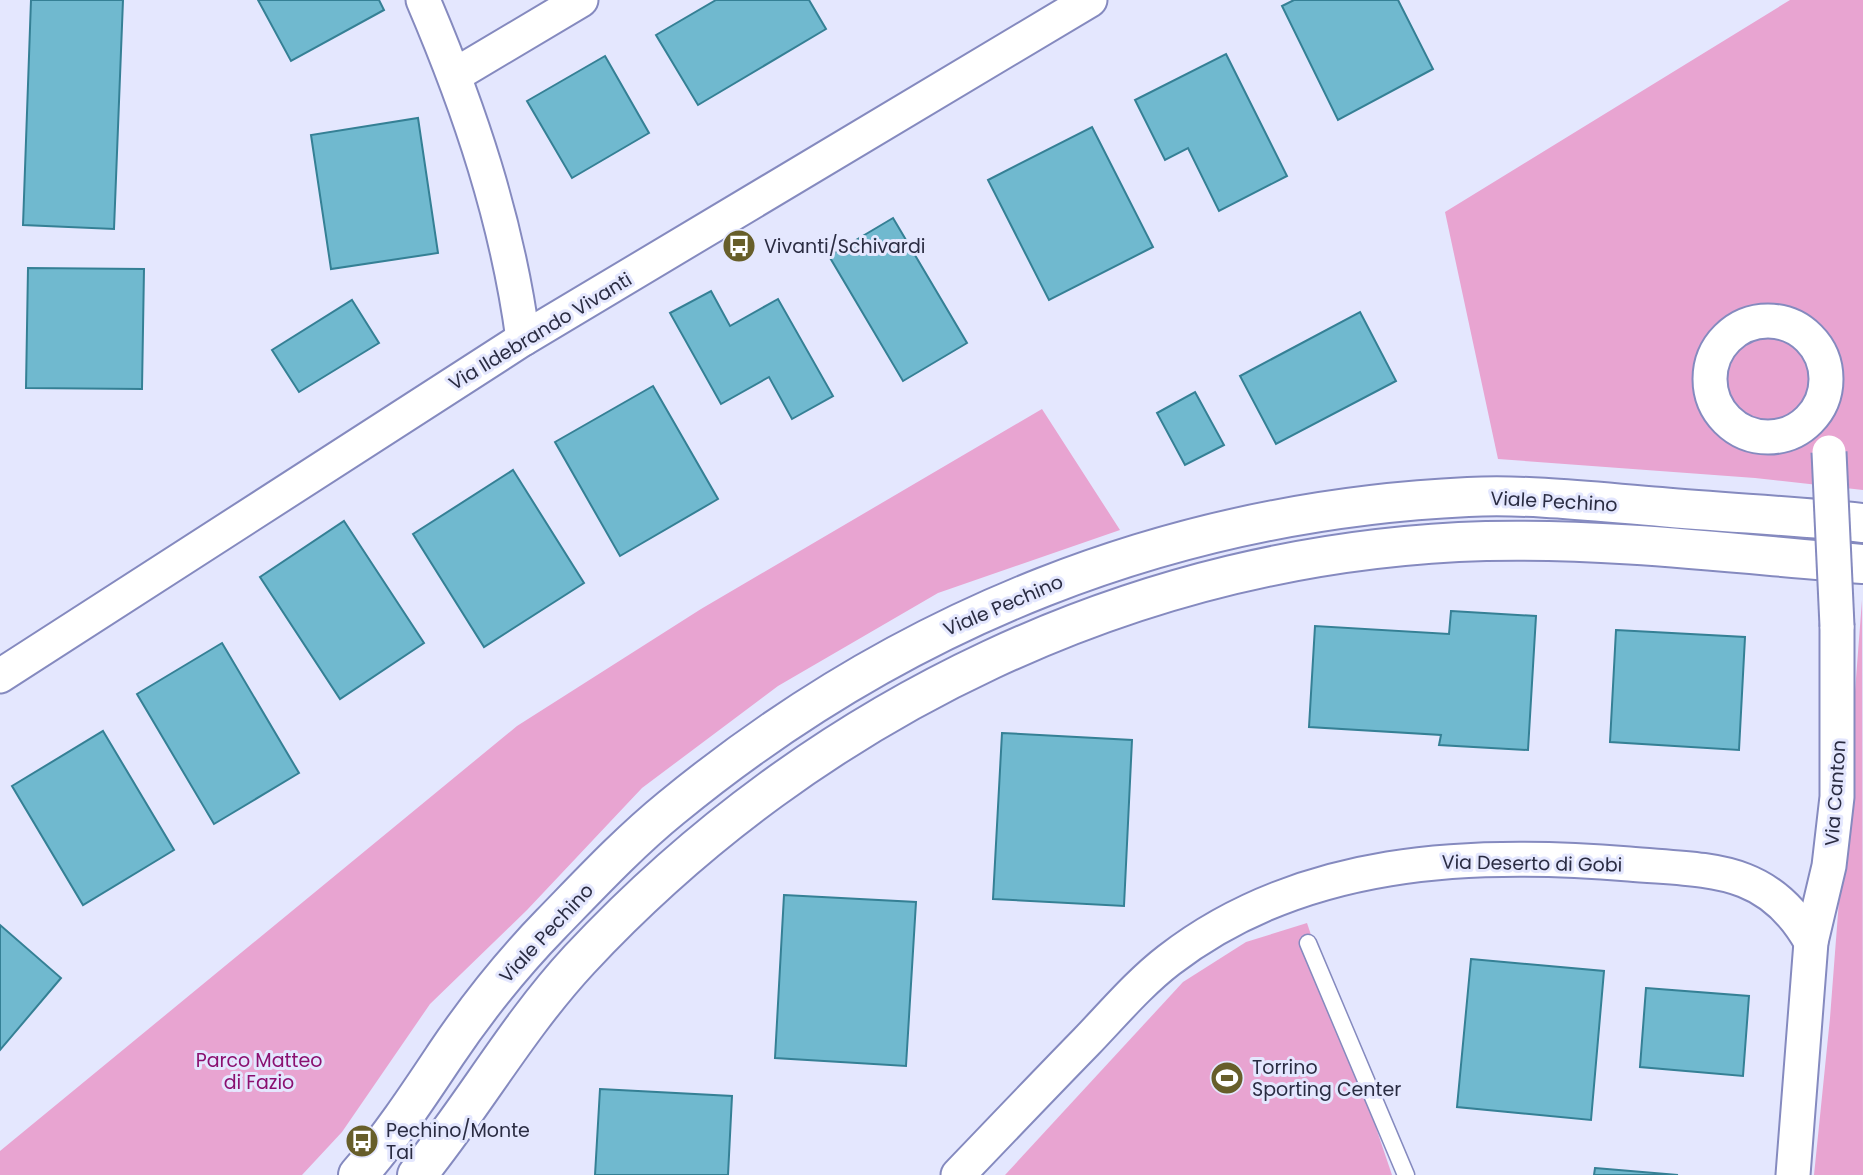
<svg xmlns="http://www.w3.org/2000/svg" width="1863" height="1175" font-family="Poppins,sans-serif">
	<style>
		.green { fill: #e8a4d1 }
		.building { fill: #70b9cf; stroke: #358095; stroke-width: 2 }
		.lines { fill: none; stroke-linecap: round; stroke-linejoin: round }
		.service-casing { stroke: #858abf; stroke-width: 19 }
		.minor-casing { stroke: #858abf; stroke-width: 37 }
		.tertiary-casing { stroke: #858abf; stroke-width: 42 }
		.service { stroke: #fff; stroke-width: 16 }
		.minor { stroke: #fff; stroke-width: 33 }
		.tertiary { stroke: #fff; stroke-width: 38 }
		.minor-bridge-casing { stroke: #858abf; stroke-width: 37; stroke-linecap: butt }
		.minor-bridge { stroke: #fff; stroke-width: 33 }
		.labels { text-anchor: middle; stroke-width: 6; stroke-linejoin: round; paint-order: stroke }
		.poi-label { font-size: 19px; fill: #2a2c42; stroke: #e4e7fe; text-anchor: start }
		.street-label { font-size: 19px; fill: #2a2c42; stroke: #e4e7fe }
		.park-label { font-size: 19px; fill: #8a0f70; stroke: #e4e7fe }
	</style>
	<rect width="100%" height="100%" fill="#e4e7fe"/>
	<g class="green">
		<polygon points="1790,0 1863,0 1863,490 1755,478 1498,459 1445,212"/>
		<polygon points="1042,409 1120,530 938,593 778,686 642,788 527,910 430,1004 342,1132 302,1175 0,1175 0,1151 517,726 701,609"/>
		<polygon points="1862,600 1863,1175 1814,1175 1830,1018"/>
		<polygon points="1307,923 1392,1175 1005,1175 1183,982 1246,942"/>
	</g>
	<g class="building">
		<polygon points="31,0 123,0 114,229 23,225"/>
		<polygon points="258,0 379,0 384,10 291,61"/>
		<polygon points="716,0 809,0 826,29 698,105 656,35"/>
		<polygon points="1294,0 1398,0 1433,69 1338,120 1282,6"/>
		<polygon points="1226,54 1287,176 1219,211 1188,148 1165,160 1135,100"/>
		<polygon points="605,56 649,133 572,178 527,101"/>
		<polygon points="418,118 438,253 331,269 311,135"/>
		<polygon points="1092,127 1153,247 1049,300 988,180"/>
		<polygon points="893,218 967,343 903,381 829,256"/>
		<polygon points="28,268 144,269 142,389 26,388"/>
		<polygon points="711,291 730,326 778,299 833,396 792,419 769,377 721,404 670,313"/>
		<polygon points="352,300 379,343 299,392 272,350"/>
		<polygon points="1360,312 1396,381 1276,444 1240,376"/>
		<polygon points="653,386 718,499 620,556 555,442"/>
		<polygon points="1195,392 1224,445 1185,465 1157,413"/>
		<polygon points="513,470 584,583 484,647 413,534"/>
		<polygon points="344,521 424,643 340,699 260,577"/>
		<polygon points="1451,611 1536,616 1528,750 1439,745 1441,735 1309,727 1315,626 1449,634"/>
		<polygon points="1616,630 1745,637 1739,750 1610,742"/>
		<polygon points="222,643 299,773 214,824 137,694"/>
		<polygon points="103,731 174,850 83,905 12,786"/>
		<polygon points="1002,733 1132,740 1124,906 993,899"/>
		<polygon points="784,895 916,902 906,1066 775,1058"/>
		<polygon points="0,925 61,978 0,1050"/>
		<polygon points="1471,959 1604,971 1591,1120 1457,1107"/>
		<polygon points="1646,988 1749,996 1743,1076 1640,1067"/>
		<polygon points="600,1089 732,1096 728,1175 595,1175"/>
		<polygon points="1595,1168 1678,1175 1594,1175"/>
	</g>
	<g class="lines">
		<defs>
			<polyline id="service" points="1308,943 1406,1175"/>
			<g id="minor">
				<path d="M423,0C470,110 507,220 523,339"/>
				<polyline points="455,75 581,0"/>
				<circle cx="1768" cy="379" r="58"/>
				<polyline points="0,676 523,339 1090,0"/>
				<path d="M958,1175C1001,1130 1043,1086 1086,1042C1113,1014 1139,983 1169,960C1301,858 1470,851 1629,864C1708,871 1768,865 1811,942"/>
				<polyline points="1793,1175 1811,942 1829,866 1837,797 1837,626"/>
			</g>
			<g id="tertiary">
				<path d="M358,1175C391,1137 418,1096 446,1054C477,1008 512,964 551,924C589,885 628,843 671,808C901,619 1170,511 1468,497C1532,494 1597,502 1661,507C1728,513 1796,516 1863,523"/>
				<path d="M417,1175C474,1105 517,1027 579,960C814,708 1139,551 1486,541C1611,538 1738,554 1863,564"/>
			</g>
		</defs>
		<use href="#service" class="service-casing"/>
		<use href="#minor" class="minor-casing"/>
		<use href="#tertiary" class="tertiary-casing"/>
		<use href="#service" class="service"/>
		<use href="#minor" class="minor"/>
		<use href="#tertiary" class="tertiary"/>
		<defs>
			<polyline id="minor-bridge" points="1829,452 1837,626"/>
		</defs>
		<use href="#minor-bridge" class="minor-bridge-casing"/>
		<use href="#minor-bridge" class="minor-bridge"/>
	</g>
	<defs>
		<symbol id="bus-disc" viewBox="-11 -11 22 22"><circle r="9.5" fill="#675e2a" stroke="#e4e7fe"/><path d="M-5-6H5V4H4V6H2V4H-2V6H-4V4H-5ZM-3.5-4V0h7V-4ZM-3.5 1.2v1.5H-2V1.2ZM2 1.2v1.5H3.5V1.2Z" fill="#fff"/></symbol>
		<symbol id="stadium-disc" viewBox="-11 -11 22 22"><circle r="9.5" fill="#675e2a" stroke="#e4e7fe"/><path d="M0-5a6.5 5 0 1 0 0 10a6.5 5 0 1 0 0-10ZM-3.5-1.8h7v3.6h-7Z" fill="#fff"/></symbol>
	</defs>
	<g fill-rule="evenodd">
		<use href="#bus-disc" x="720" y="227" width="38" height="38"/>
		<use href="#stadium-disc" x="1208" y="1059" width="38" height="38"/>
		<use href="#bus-disc" x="343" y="1122" width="38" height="38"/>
	</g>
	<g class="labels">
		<g class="poi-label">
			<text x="764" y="253">Vivanti/Schivardi</text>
			<text x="1252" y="1074">Torrino<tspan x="1252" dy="22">Sporting Center</tspan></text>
			<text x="386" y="1137">Pechino/Monte<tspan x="386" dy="22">Tai</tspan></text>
		</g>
		<g class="street-label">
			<text transform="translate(540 331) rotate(-31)" y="7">Via Ildebrando Vivanti</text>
			<text transform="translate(1554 501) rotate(3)" y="7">Viale Pechino</text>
			<text transform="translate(1003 605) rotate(-23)" y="7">Viale Pechino</text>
			<text transform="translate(1835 793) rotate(-86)" y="7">Via Canton</text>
			<text transform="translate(1532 863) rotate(1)" y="7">Via Deserto di Gobi</text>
			<text transform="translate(546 933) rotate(-47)" y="7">Viale Pechino</text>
		</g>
		<g class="park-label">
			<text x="259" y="1067">Parco Matteo<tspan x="259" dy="22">di Fazio</tspan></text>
		</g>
	</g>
</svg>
